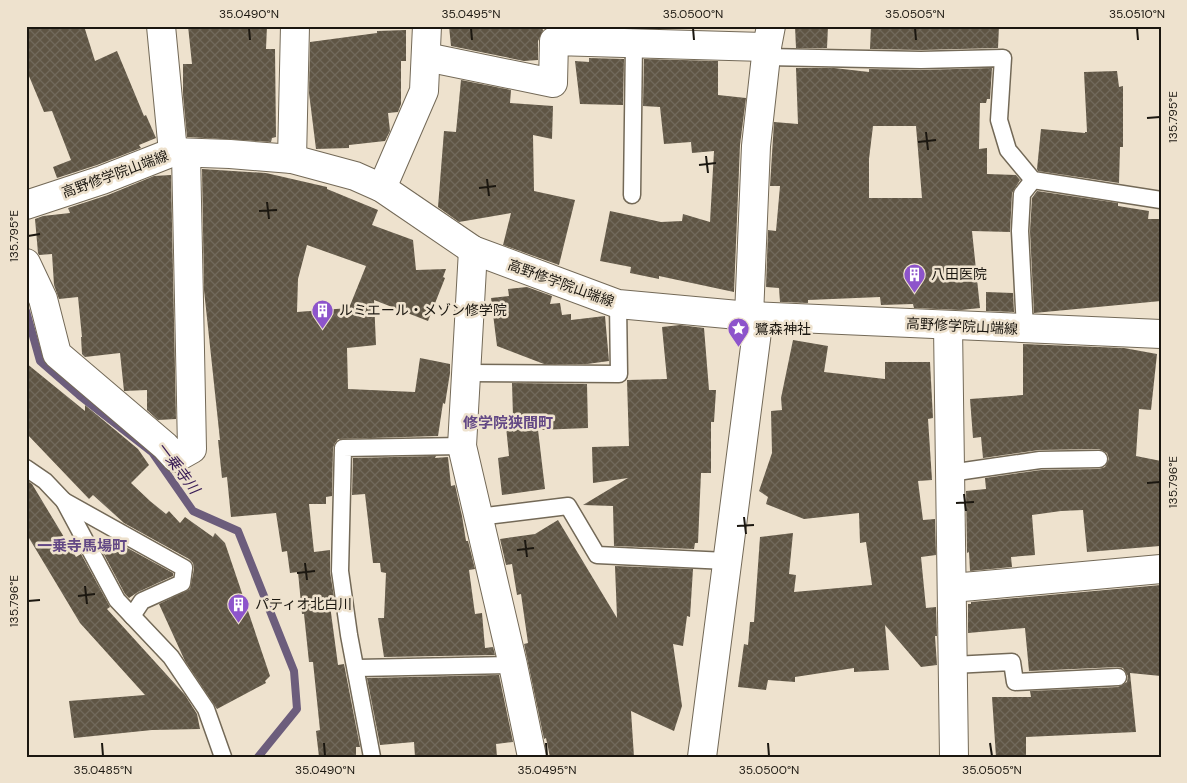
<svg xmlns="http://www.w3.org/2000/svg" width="1187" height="783" font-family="'DM Sans','Noto Sans JP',sans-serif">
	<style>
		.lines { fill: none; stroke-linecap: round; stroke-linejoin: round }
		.stream { stroke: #6c5d7c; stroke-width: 8 }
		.building { fill: url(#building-cross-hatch); fill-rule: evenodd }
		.lane-casing { stroke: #736957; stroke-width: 19 }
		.street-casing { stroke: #736957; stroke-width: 30 }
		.secondary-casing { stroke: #736957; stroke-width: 30 }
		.lane { stroke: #fff; stroke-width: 16 }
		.street { stroke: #fff; stroke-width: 28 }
		.secondary { stroke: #fff; stroke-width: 28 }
		.ticks { fill: none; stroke: #1b1710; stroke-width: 2 }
		.labels { text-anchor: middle; stroke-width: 5; stroke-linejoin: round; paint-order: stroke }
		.street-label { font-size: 14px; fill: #1b1710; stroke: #eee2ce }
		.poi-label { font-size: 14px; fill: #1b1710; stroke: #eee2ce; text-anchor: start }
		.neighbourhood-label { font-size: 15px; font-weight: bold; fill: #634885; stroke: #eee2ce }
		.water-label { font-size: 15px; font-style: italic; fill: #351853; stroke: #eee2ce }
		.neatline { fill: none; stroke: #1b1710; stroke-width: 2 }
		.ticks-label { font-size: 12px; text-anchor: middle; fill: #1b1710 }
	</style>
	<defs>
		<pattern id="building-cross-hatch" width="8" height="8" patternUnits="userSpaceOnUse" patternTransform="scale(1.25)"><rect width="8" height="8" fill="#5f5544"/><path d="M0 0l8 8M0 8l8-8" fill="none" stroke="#71695b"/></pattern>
	</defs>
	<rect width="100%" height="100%" fill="#eee2ce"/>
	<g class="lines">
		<polyline class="stream" points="26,311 40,361 79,395 152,452 193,511 238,531 294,671 297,709 258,757"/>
	</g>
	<g class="building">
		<polygon points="26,26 84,26 95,61 117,51 144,116 146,115 156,138 139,145 141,148 97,165 57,178 53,167 71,160 52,111 44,112 26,69"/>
		<polygon points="188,26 267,26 266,49 275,49 276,137 272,138 271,142 187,137 183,95 183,64 192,64"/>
		<polygon points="449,26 542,26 543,31 538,41 538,60 524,61 451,46"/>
		<polygon points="585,26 658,26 658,28"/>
		<polygon points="795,26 828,26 827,48 796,48"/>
		<polygon points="871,26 893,26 893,28 920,26 999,26 998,48 921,50 870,49"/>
		<polygon points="406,30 406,61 401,61 401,104 398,112 388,113 390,131 385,141 349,145 349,148 316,149 309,93 310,42 377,33 377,31"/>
		<polygon points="589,58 624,59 623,105 580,104 575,61 589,62"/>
		<polygon points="644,59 718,61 718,95 746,98 740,145 734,292 659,276 659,279 630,273 631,267 600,261 610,211 661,222 682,221 683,214 710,222 714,151 692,153 691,142 664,144 660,107 643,106"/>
		<path d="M796,68H834L869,72V69L921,70L992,68L990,99H987L986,103H980L979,149L987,148V174L1016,175L1020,180L1012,193L1010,232L972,231L980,308L961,310L914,308L913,304L881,305L880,297L808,300V303L780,302L779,288L766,287L768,230L776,231L780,186H770L774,122L798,124ZM873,126H916L922,198H869V159Z"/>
		<polygon points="1117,71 1119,87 1123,86 1123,147 1120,147 1119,183 1038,171 1037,169 1041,129 1085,133 1085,132 1087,132 1084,72"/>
		<polygon points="461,80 511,90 510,103 553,106 552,139 533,135 534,191 575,200 559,265 503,245 511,213 459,222 438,207 444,131 456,132"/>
		<path d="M202,169L266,173L327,187V189L378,210L372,225L413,240L416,270L446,269L443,277L445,278L428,321L374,300L376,345L347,348L348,389L415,392L420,358L450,364V373L445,404L443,403L438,436L338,439L335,443L333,448L332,496L326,497V504H309L314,552L330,550V572L334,597L329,598L338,665L344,664L360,747H356V755L319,757L316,731L320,730L313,662H309L304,614H302L298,572L290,573L287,551L282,552L276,513L231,517L227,477L222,478L218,440H220L204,290ZM307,245L366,266L349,308L297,312L298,279Z"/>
		<polygon points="171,175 176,419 158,420 147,410 147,390 124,391 120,353 85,357 82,354 81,337 82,337 78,297 59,299 54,285 52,254 39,255 38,253 35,219 43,216 70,213 68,208 108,195 154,176"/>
		<polygon points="1037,191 1118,203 1118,206 1149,211 1148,219 1161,219 1161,301 1034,313 1030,231 1032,198"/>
		<polygon points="527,287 552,296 550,304 560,303 562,315 571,314 571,320 605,316 609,361 587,364 544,364 497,346 491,298 509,296 508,289"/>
		<polygon points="986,292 1013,293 1014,312 986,311"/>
		<polygon points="680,325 704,328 709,390 716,390 714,422 711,422 711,473 701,473 698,543 695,543 694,549 614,546 613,506 583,505 628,478 593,483 592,447 629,446 627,380 667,379 662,327"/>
		<polygon points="793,340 828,346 824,372 885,379 885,362 930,362 933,418 928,419 932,480 918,481 923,520 935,519 936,555 921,557 926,608 936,607 937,636 935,636 937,665 921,667 885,625 889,670 854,672 854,668 795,677 795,682 768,680 766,690 738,687 744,644 748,645 750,622 754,622 760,537 793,533 789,574 796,575 794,592 872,585 866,542 860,543 859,513 804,519 766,504 768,497 759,491 772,453 771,411 782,410 781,398"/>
		<polygon points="1023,344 1124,348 1157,354 1151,410 1139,409 1136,456 1161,461 1161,494 1159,495 1160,546 1087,552 1083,510 1061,511 1032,515 1035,555 1011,557 1012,567 970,571 969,552 967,553 966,491 986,489 985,478 1041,470 1099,469 1105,467 1109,459 1107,453 1099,449 1039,450 983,458 981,437 973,438 970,399 1023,395"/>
		<polygon points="26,363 85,411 85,405 138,449 149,465 131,483 150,501 166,514 169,511 180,523 185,517 213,537 215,533 225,543 270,676 265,681 266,683 217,709 185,661 159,604 190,589 194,569 193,563 189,559 124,523 93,495 89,499 26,433"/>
		<polygon points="512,383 587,384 588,428 538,430 545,489 502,495 498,458 509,456 505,417 513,417"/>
		<polygon points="436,456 435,458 448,457 451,486 455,485 462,516 466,541 468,541 475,569 469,570 475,614 482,613 485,648 493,647 495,655 384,657 378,618 384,618 386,573 381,572 380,563 373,563 365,494 352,495 353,458"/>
		<polygon points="26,480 32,484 76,557 81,554 110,607 107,609 185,695 197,714 200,729 152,730 74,738 69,701 145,695 80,623 26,533"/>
		<polygon points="558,520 617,618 615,566 693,569 690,617 687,616 683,646 673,644 682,706 674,731 631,711 634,757 550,757 546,738 544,739 524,644 528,643 521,594 517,595 512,564 506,565 500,539 535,534"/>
		<polygon points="111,539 173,573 173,576 138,592 129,598 125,594 99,545"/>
		<polygon points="1161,585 1161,676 1130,673 1136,732 1026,737 1026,757 996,757 992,697 1031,697 1030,691 1118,687 1127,682 1128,676 1123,668 1118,667 1029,671 1025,628 968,633 968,604 971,604 971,602"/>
		<polygon points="499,675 513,742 496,744 497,757 415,757 414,742 380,745 367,678"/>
	</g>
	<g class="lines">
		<defs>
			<g id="lane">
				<polyline points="766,57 921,60 1003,58 999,120 1008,150 1033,180 1161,200"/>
				<polyline points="632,195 634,43"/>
				<polyline points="1025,329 1020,231 1022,194 1033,180"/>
				<polyline points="466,373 619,374 618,304"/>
				<polyline points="26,468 45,481 64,501 117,600 171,657 206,709 223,757"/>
				<polyline points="950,473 1040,460 1099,459"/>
				<polyline points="64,501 184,568 182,583 142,601 132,616"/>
				<polyline points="478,517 568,506 597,555 727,561"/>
				<polyline points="953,665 1012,662 1015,682 1118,677"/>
				<polyline points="357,668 513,665"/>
				<polyline points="372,757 349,635 340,571 343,448 462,446"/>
			</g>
			<g id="street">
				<polyline points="161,26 173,152"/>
				<polyline points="426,57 553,83 554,41 767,47"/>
				<polyline points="292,159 295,26"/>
				<polyline points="382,188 424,91 427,26"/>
				<polyline points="473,250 462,446 513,665 532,757"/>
				<polyline points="26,263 43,299 57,354 165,446 176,458 192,449 186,153"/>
				<polyline points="749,316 756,146 767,47 771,26"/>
				<polyline points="948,326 954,757"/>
				<polyline points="952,588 1161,569"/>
				<polyline points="702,757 759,316"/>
			</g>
			<polyline id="secondary" points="26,205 102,180 173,152 230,154 292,159 355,176 382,188 473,250 618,304 749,316 1161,334"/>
		</defs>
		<use href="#lane" class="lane-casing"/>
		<use href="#street" class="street-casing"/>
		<use href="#secondary" class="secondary-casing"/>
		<use href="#lane" class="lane"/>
		<use href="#street" class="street"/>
		<use href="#secondary" class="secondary"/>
	</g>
	<path class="ticks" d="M249,28L250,40M471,28L472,40M693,28L694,40M915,28L916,40M1137,28L1138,40M1147,118L1160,117M926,132L928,150M918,142L936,140M706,156L708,173M699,165L716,163M487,179L489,196M479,188L496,186M267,202L269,219M259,211L277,210M28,236L40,234M1147,483L1160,482M964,494L966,511M956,503L974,502M744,517L746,534M737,526L754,525M525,540L527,557M517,550L534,548M305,563L307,580M297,573L315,571M85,586L87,604M78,596L95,594M28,601L40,600M102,743L103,756M324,743L325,756M546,743L547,756M768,743L769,756M990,743L992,756"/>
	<defs>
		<symbol id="building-pin" viewBox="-11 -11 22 30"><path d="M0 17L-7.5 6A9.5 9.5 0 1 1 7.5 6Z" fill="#8d54cb" stroke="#eee2ce"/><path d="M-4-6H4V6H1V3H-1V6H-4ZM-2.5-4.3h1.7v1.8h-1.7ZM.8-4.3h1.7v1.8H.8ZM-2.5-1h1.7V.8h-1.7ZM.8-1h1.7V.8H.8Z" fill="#fff"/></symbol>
		<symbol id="sight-pin" viewBox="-11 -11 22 30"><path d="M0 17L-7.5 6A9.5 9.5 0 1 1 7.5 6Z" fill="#8d54cb" stroke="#eee2ce"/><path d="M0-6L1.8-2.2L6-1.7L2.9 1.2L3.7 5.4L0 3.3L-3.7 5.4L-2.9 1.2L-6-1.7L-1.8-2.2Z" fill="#fff"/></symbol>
	</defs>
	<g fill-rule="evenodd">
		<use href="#building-pin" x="902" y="262" width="25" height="34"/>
		<use href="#building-pin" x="310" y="298" width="25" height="34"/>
		<use href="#sight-pin" x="726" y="316" width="25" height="34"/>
		<use href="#building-pin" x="226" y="592" width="25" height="34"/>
	</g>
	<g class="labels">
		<g class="street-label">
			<text transform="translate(115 174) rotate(-20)" y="5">高野修学院山端線</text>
			<text transform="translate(561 283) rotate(20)" y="5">高野修学院山端線</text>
			<text transform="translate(962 326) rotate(3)" y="5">高野修学院山端線</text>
		</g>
		<g class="poi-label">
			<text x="931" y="279">八田医院</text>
			<text x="339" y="315">ルミエール・メゾン修学院</text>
			<text x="755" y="334">鷺森神社</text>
			<text x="255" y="609">パティオ北白川</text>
		</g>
		<g class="neighbourhood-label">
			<text x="508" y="428">修学院狭間町</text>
			<text x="82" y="551">一乗寺馬場町</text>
		</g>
		<g class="water-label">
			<text transform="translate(178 468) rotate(53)" y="5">一乗寺川</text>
		</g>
	</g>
	<rect width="1187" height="783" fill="none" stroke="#eee2ce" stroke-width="55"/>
	<rect x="28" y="28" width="1132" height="728" class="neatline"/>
	<g class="ticks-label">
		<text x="249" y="18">35.0490°N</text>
		<text x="471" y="18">35.0495°N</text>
		<text x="693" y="18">35.0500°N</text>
		<text x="915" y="18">35.0505°N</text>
		<text x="1137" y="18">35.0510°N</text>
		<text transform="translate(1173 117) rotate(-90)" y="4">135.795°E</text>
		<text transform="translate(14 236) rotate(-90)" y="4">135.795°E</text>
		<text transform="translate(1173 482) rotate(-90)" y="4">135.796°E</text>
		<text transform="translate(14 601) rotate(-90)" y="4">135.796°E</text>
		<text x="103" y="774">35.0485°N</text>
		<text x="325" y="774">35.0490°N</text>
		<text x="547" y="774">35.0495°N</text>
		<text x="769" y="774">35.0500°N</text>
		<text x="992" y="774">35.0505°N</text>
	</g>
</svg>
